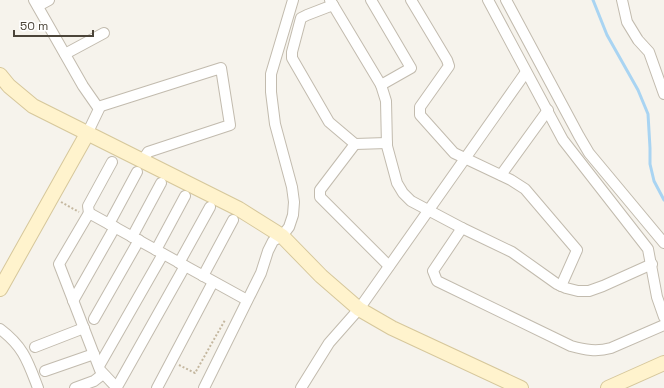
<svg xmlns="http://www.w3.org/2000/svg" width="664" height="388" font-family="'Space Grotesk',sans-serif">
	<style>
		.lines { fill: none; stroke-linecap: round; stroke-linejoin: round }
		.stream { stroke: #a9d4f2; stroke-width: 3 }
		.street-casing { stroke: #c2bbae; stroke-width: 12 }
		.secondary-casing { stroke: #d6c79b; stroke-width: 16 }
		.path { stroke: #c4b79f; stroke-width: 2; stroke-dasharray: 2 2; stroke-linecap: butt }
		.street { stroke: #fff; stroke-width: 10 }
		.secondary { stroke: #fff3cd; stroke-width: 14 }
	</style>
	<rect width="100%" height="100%" fill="#f6f3ec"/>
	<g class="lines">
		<polyline class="stream" points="593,0 607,35 638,90 648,114 650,148 650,164 654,181 664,200"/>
		<defs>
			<g id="street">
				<polyline points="34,0 83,86 99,109 87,134"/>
				<polyline points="330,0 381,85 386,101 387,146 397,183 403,193 411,201 462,228 512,252 557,284 566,288 578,291 589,291 603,286 652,264"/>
				<polyline points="371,0 411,68 381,85"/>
				<polyline points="411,0 447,60 449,66 420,107 420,115 454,153 511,180 525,189 577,250 561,286"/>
				<polyline points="488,0 563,140 648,249 657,297 664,317"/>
				<polyline points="506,0 579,136 589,153 664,243"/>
				<polyline points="622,0 627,22 638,40 649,52 664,94"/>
				<polyline points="333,5 307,15 301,18 292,52 292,58 329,122 355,144 387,143"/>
				<polyline points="38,6 49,0"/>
				<polyline points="65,54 104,33"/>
				<polyline points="98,107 221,68 230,125 148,152 142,161"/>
				<polyline points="355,144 320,190 320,197 389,266"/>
				<polyline points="501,175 548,110"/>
				<polyline points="89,213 88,206 112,162"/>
				<polyline points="109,224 137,172"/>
				<path d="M462,228L433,271L437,281L571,346C585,350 597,352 611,348L664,325"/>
				<polyline points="132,237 161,183"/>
				<polyline points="156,250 185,196"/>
				<polyline points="179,263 210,207"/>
				<polyline points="203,276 233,220"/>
				<polyline points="73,301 115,227"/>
				<polyline points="94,319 139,240"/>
				<path d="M0,329C24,347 28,362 38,388"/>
				<polyline points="35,347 84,328"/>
				<polyline points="99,366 163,254"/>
				<polyline points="45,371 94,354"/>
				<polyline points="117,387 185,266"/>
				<polyline points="75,388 94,381 103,374"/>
				<polyline points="117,388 100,370 59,264 89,213 247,300"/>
				<polyline points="157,388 213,282"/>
				<polyline points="204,388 261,273 268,251 273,241 282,236 289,227 293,215 294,202 292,187 275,124 271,92 271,74 293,0"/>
				<polyline points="301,388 329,343 359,309 526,72"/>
			</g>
			<g id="secondary">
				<polyline points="0,75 9,86 33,106 239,209 282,236 321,276 359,309 392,328 521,388"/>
				<polyline points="0,289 87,134"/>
				<polyline points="608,388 664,363"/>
			</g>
		</defs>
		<use href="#street" class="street-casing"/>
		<use href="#secondary" class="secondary-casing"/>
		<g class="path">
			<polyline points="61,202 79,212"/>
			<polyline points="179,365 195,373 225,320"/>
		</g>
		<use href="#street" class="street"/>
		<use href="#secondary" class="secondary"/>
	</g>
	<path d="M14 30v6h79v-6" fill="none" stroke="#4b4439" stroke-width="2"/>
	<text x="20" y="30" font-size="12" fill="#4b4439" stroke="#ffffff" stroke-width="3" paint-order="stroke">50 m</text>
</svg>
